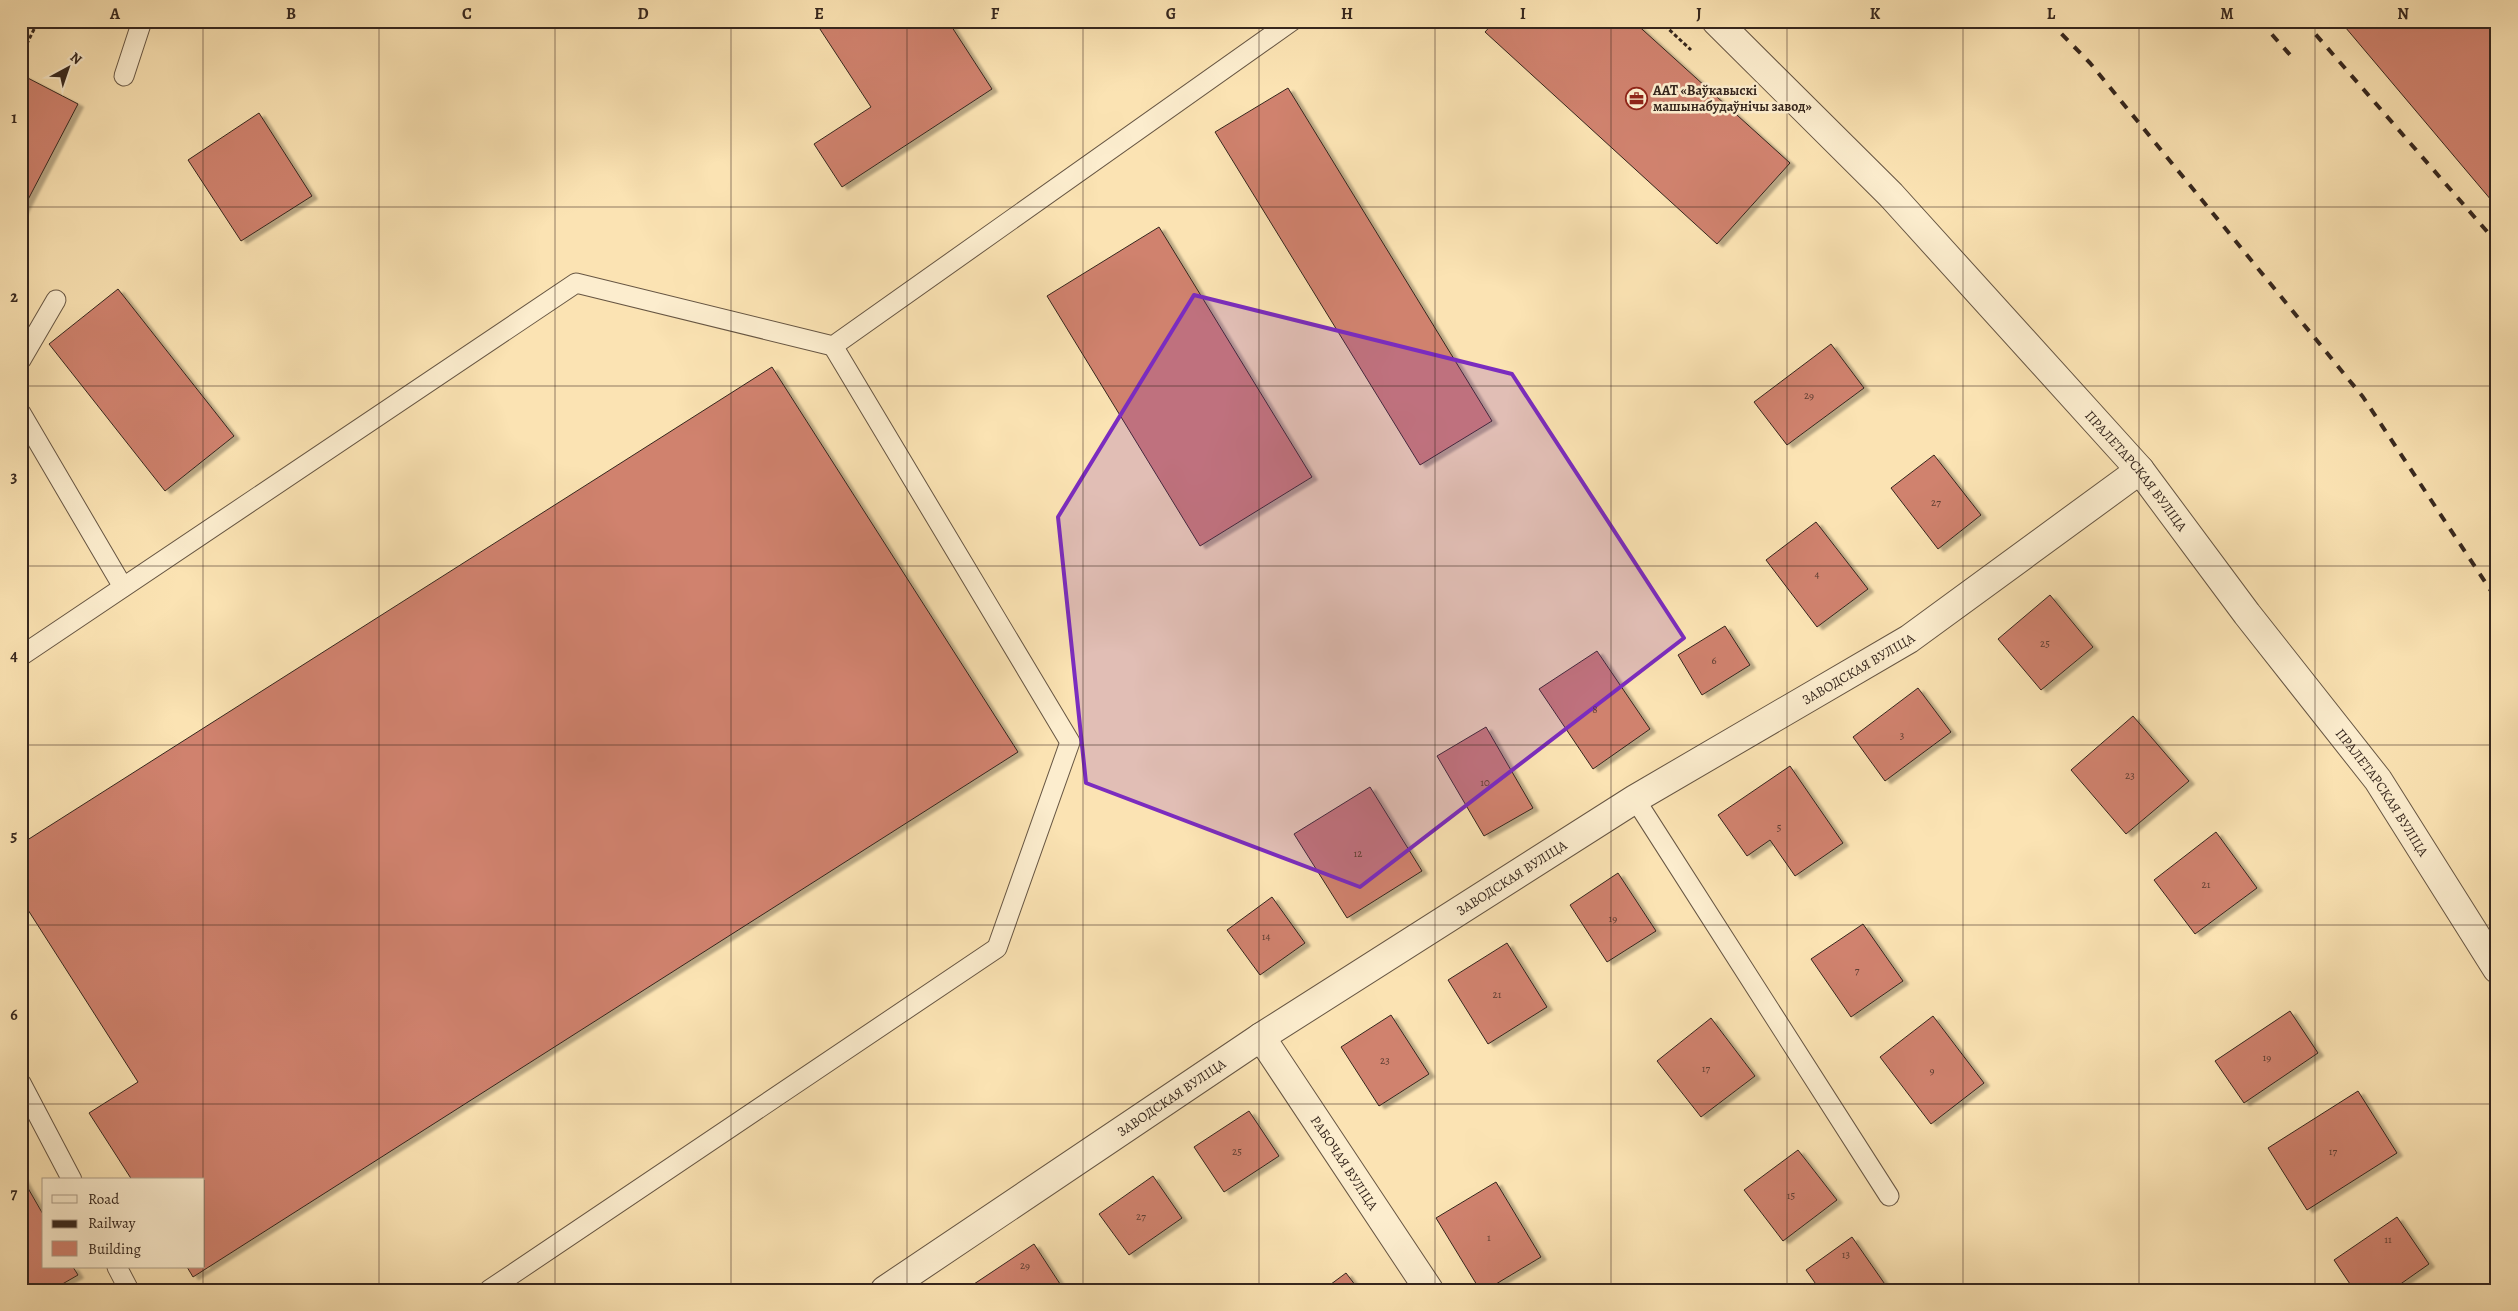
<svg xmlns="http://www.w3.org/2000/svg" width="2518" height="1311" font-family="Alegreya,serif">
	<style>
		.building { fill: #d0826e; stroke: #36271e; filter: url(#shadow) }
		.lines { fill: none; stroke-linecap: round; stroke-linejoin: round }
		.service-casing { stroke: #675643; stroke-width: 21 }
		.minor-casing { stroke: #675643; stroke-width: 30 }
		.tertiary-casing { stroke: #675643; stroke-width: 30 }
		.path { stroke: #36271e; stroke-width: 3; stroke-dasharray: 4 2.5; stroke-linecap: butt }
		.service { stroke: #fcedce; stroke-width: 19 }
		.minor { stroke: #fcedce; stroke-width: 28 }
		.tertiary { stroke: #fcedce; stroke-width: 28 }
		.rail { stroke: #36271e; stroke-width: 4; stroke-dasharray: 9 9; stroke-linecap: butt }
		.marked { fill: #7b2cbf; fill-opacity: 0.2; stroke: #7b2cbf; stroke-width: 4; stroke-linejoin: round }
		.grid { fill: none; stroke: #36271e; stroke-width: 1; stroke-opacity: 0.55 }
		.labels { text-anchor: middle; stroke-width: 5; stroke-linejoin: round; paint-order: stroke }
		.number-label { font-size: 11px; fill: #5c3e32 }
		.poi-label { font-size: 14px; font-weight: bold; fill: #36271e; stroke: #fcedce; text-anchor: start }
		.street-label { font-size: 14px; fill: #36271e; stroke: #fcedce }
		.neatline { fill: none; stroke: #36271e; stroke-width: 2 }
		.grid-label { font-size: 16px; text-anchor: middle; font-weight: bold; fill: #36271e }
	</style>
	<defs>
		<filter id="shadow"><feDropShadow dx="5.5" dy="3" stdDeviation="1" flood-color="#0004"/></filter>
	</defs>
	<rect width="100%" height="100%" fill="#fbe3b3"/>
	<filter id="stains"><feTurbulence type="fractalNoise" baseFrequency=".004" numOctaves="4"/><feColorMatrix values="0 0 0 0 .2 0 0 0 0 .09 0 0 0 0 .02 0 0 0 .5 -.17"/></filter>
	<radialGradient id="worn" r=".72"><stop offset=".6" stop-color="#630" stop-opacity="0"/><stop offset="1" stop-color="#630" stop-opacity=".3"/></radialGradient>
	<g class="building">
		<polygon points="819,21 948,21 992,89 842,187 814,144 871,107 816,23"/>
		<polygon points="1495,21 1633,21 1790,163 1717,244 1485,32"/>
		<polygon points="2340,21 2497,21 2497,207"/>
		<polygon points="22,75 78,104 21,213 21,77"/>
		<polygon points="1288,88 1492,421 1420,465 1215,132"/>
		<polygon points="259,113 312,196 241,241 188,160"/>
		<polygon points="1159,227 1312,477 1200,546 1047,296"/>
		<polygon points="118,289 234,436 165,491 49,344"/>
		<polygon points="1831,344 1864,388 1787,445 1754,402"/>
		<polygon points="772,367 1018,752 193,1277 187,1267 204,1267 204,1180 132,1180 89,1113 138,1082 21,899 21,844"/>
		<polygon points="1934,455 1981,515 1938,549 1891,488"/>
		<polygon points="1816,522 1868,589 1817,627 1766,560"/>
		<polygon points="2050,595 2093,647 2041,690 1998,639"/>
		<polygon points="1725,626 1750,665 1702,695 1678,655"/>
		<polygon points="1597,651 1650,729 1593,769 1539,689"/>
		<polygon points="1918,688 1951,732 1885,781 1853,737"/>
		<polygon points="2133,716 2189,781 2126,834 2071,770"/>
		<polygon points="1486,727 1533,808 1484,836 1437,756"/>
		<polygon points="1790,766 1843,843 1795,876 1770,840 1747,856 1718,815"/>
		<polygon points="1370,787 1422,871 1347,918 1294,834"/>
		<polygon points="2216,832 2257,888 2195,934 2154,880"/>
		<polygon points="1618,873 1656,931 1607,962 1570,905"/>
		<polygon points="1272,897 1305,943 1260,975 1227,930"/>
		<polygon points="1863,924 1903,981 1851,1017 1811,959"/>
		<polygon points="1507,943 1547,1007 1488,1044 1448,980"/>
		<polygon points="2290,1011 2318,1053 2244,1103 2215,1061"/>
		<polygon points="1391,1015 1429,1074 1379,1106 1341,1047"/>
		<polygon points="1933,1016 1984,1083 1931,1124 1880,1057"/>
		<polygon points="1711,1018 1755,1076 1701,1117 1657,1061"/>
		<polygon points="2358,1091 2397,1153 2307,1210 2268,1148"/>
		<polygon points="1249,1111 1279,1156 1224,1192 1194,1147"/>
		<polygon points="1798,1150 1837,1200 1783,1241 1744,1190"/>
		<polygon points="21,1176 44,1216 44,1267 73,1267 78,1275 52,1290 21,1290"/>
		<polygon points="1153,1176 1182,1218 1129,1255 1099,1214"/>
		<polygon points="1496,1182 1541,1257 1486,1290 1480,1290 1436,1218"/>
		<polygon points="2397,1217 2429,1264 2392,1290 2354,1290 2334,1260"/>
		<polygon points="1852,1237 1889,1290 1820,1290 1806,1270"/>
		<polygon points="1034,1244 1064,1290 973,1290 971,1286"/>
		<polygon points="1346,1273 1359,1290 1323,1290"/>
	</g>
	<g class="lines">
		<defs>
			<g id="service">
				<polyline points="124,76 142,21"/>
				<polyline points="21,360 56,300"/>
				<polyline points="21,413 123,587"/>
				<polyline points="21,656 576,283 833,346 1292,21"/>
				<polyline points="1635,799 1889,1196"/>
				<polyline points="21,1083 72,1180"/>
				<polyline points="117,1267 129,1290"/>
				<polyline points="489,1290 997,948 1070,742 833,346"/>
			</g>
			<g id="minor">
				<path id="s1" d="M1261,1037L1429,1290"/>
				<path id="s2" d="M885,1290L1261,1037L1635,799L1909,639L2140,470"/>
			</g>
			<g id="tertiary">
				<path id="s3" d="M1716,21L1891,195L2140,470L2247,614L2378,780L2497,969"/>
			</g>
		</defs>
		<use href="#service" class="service-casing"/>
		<use href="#minor" class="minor-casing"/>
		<use href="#tertiary" class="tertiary-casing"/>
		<g class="path">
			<polyline points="1660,21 1691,50"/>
			<polyline points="21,56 38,21"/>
		</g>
		<use href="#service" class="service"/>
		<use href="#minor" class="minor"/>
		<use href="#tertiary" class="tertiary"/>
		<g class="rail">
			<polyline points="2049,21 2090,63 2363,397 2497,600"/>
			<polyline points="2260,21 2291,56"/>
			<polyline points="2304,21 2497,243"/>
		</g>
	</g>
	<path class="marked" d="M1194,295L1512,374L1684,638L1360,887L1086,783L1058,517Z"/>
	<path class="grid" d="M203,21V1180M379,21V1290M555,21V1290M731,21V1290M907,21V1290M1083,21V1290M1259,21V1290M1435,21V1290M1611,21V1290M1787,21V1290M1963,21V1290M2139,21V1290M2315,21V1290M21,207H2497M21,386H2497M21,566H2497M21,745H2497M21,925H2497M21,1104H2497M203,1267V1290"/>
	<defs>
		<symbol id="office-ring" viewBox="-11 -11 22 22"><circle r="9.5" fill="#fcedce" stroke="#8f2418" stroke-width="1.5"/><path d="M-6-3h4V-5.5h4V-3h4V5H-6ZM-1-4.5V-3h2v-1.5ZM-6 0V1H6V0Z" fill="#8f2418"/></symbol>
	</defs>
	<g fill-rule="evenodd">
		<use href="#office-ring" x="1624" y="86" width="25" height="25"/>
	</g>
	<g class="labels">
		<g class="number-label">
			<text x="1809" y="399">29</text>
			<text x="1936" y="506">27</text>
			<text x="1817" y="578">4</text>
			<text x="2045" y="647">25</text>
			<text x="1714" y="664">6</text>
			<text x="1595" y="713">8</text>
			<text x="1902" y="739">3</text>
			<text x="2130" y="779">23</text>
			<text x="1485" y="786">10</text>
			<text x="1779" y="831">5</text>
			<text x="1358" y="857">12</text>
			<text x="2206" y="888">21</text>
			<text x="1613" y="922">19</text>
			<text x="1266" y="940">14</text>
			<text x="1857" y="974">7</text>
			<text x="1497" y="998">21</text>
			<text x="2267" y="1061">19</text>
			<text x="1385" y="1064">23</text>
			<text x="1706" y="1072">17</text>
			<text x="1932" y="1074">9</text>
			<text x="1237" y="1155">25</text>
			<text x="2333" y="1155">17</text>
			<text x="1791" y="1199">15</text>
			<text x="1141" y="1220">27</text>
			<text x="1489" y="1241">1</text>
			<text x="2388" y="1243">11</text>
			<text x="1846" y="1258">13</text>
			<text x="1025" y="1269">29</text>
		</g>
		<g class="poi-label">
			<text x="1653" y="95">ААТ «Ваўкавыскі<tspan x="1653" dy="16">машынабудаўнічы завод»</tspan></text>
		</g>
		<g class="street-label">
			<text dy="5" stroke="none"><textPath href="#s3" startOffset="616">ПРАЛЕТАРСКАЯ ВУЛІЦА</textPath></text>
			<text dy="5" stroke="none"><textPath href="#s2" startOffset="1155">ЗАВОДСКАЯ ВУЛІЦА</textPath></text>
			<text dy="5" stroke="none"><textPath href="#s3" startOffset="1021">ПРАЛЕТАРСКАЯ ВУЛІЦА</textPath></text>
			<text dy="5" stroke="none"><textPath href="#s2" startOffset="750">ЗАВОДСКАЯ ВУЛІЦА</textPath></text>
			<text dy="5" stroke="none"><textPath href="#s2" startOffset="345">ЗАВОДСКАЯ ВУЛІЦА</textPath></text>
			<text dy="5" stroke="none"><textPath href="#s1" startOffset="151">РАБОЧАЯ ВУЛІЦА</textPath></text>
		</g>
	</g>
	<rect width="2518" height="1311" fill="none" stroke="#fbe3b3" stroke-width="55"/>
	<rect x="42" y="1178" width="162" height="90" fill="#fcedce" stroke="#ad9e88"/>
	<rect x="52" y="1195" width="25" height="8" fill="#fcedce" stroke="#ad9e88"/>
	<text x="88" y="1204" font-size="15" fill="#36271e">Road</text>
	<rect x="52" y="1220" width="25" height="8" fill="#36271e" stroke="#ad9e88"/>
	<text x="88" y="1228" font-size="15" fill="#36271e">Railway</text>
	<rect x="52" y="1241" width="25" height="15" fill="#d0826e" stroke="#ad9e88"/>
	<text x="88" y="1254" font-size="15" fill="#36271e">Building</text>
	<g transform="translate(68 68) rotate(40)" stroke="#fcedce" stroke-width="4" paint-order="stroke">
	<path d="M0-4L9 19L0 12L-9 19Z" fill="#36271e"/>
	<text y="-8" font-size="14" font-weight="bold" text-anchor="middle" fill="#36271e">N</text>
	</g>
	<rect x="28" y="28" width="2462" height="1256" class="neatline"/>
	<g class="grid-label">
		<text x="115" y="19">A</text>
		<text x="291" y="19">B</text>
		<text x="467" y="19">C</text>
		<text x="643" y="19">D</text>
		<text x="819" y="19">E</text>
		<text x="995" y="19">F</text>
		<text x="1171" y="19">G</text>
		<text x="1347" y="19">H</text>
		<text x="1523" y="19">I</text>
		<text x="1699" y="19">J</text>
		<text x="1875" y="19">K</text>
		<text x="2051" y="19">L</text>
		<text x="2227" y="19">M</text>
		<text x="2403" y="19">N</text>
		<text x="14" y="123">1</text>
		<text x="14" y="302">2</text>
		<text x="14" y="482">3</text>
		<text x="14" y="661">4</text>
		<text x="14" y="841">5</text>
		<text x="14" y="1020">6</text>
		<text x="14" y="1199">7</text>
	</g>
	<rect width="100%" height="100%" filter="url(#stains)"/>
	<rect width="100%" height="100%" fill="url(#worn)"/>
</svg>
